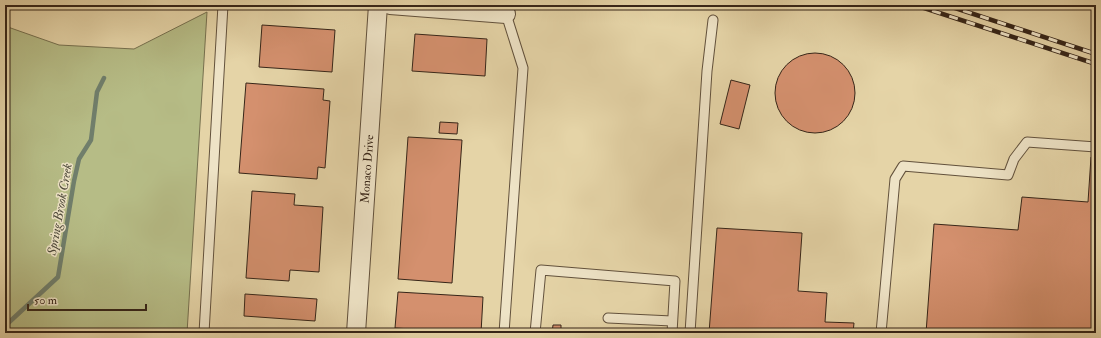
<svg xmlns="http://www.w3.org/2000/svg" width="1101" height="338" font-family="'IM FELL Double Pica',serif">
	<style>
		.green { fill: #b6bc86; stroke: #76704f }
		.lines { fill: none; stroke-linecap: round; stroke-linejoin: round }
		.stream { stroke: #707e6b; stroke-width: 4.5 }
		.building { fill: #d4906e; stroke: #362518 }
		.lane-casing { stroke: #62513c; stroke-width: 11 }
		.street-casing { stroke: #62513c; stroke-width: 20 }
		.lane { stroke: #eee3c6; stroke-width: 9 }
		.street { stroke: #eee3c6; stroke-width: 18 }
		.rail-casing { stroke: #362518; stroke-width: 4.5 }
		.rail { stroke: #eee3c6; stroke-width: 3; stroke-dasharray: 9; stroke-linecap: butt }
		.labels { text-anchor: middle; stroke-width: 3; stroke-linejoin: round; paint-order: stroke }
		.street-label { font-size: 12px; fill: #362518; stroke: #eee3c6 }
		.water-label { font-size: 13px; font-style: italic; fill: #4e4a3b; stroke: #eee3c6 }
	</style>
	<rect width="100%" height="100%" fill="#e5d4a7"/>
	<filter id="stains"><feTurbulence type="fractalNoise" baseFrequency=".005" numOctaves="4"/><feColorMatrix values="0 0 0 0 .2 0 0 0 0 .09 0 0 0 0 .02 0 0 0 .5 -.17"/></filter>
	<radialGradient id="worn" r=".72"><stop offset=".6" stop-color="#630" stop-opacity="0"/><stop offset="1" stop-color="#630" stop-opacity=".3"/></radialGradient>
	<polygon class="green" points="207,12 187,333 5,333 5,26 59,45 134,49"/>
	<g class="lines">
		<polyline class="stream" points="5,326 58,277 74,181 79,159 91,140 97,92 104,78"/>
	</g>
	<g class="building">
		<polygon points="262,25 335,30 332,72 259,67"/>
		<polygon points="415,34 487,39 485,76 412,71"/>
		<circle cx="815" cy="93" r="40"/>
		<polygon points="731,80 750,85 739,129 720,124"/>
		<polygon points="246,83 324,89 323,100 330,101 325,168 318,167 317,179 239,173"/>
		<polygon points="440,122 458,123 457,134 439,133"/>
		<polygon points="408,137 462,140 452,283 398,279"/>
		<polygon points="1091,157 1096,157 1096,333 926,333 934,224 1018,230 1022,197 1088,202"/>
		<polygon points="252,191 295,194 294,205 323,207 319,272 290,270 289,281 246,278"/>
		<polygon points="717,228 802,233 798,291 827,293 825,322 854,323 853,333 709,333"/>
		<polygon points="398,292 483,297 481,333 395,328"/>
		<polygon points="245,294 317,299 315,321 244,316"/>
		<polygon points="553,325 561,325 561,333 552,333"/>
	</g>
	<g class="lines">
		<defs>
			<g id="lane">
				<polyline points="608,318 672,321"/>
				<polyline points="204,333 223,5"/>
				<polyline points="504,333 523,68 506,14"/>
				<polyline points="535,333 541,270 675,281 672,333"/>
				<polyline points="690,333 707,71 713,20"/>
				<polyline points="881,333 895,179 903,166 1008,175 1014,159 1027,142 1096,147"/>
			</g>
			<g id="street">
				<polyline points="390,5 506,14"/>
				<polyline points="356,333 378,5"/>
			</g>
		</defs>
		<use href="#lane" class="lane-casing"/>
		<use href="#street" class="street-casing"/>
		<use href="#lane" class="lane"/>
		<use href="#street" class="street"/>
		<defs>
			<g id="rail">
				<polyline points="915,5 1096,64"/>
				<polyline points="946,5 1096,54"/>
			</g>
		</defs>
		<use href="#rail" class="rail-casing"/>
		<use href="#rail" class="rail"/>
	</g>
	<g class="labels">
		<g class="street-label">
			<text transform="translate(367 169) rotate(-86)" y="4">Monaco Drive</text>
		</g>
		<g class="water-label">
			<text transform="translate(59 209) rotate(-80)" y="5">Spring Brook Creek</text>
		</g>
	</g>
	<rect width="1101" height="338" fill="none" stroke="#e5d4a7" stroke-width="20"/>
	<rect x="6" y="6" width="1089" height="326" fill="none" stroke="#362518" stroke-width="2"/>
	<rect x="10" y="10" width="1081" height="318" fill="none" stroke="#362518"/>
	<path d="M28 304v6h118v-6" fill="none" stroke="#362518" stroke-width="2"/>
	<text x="34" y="304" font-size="12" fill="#362518" stroke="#eee3c6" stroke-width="3" paint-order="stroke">50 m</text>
	<rect width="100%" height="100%" filter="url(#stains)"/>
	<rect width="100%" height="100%" fill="url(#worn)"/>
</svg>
